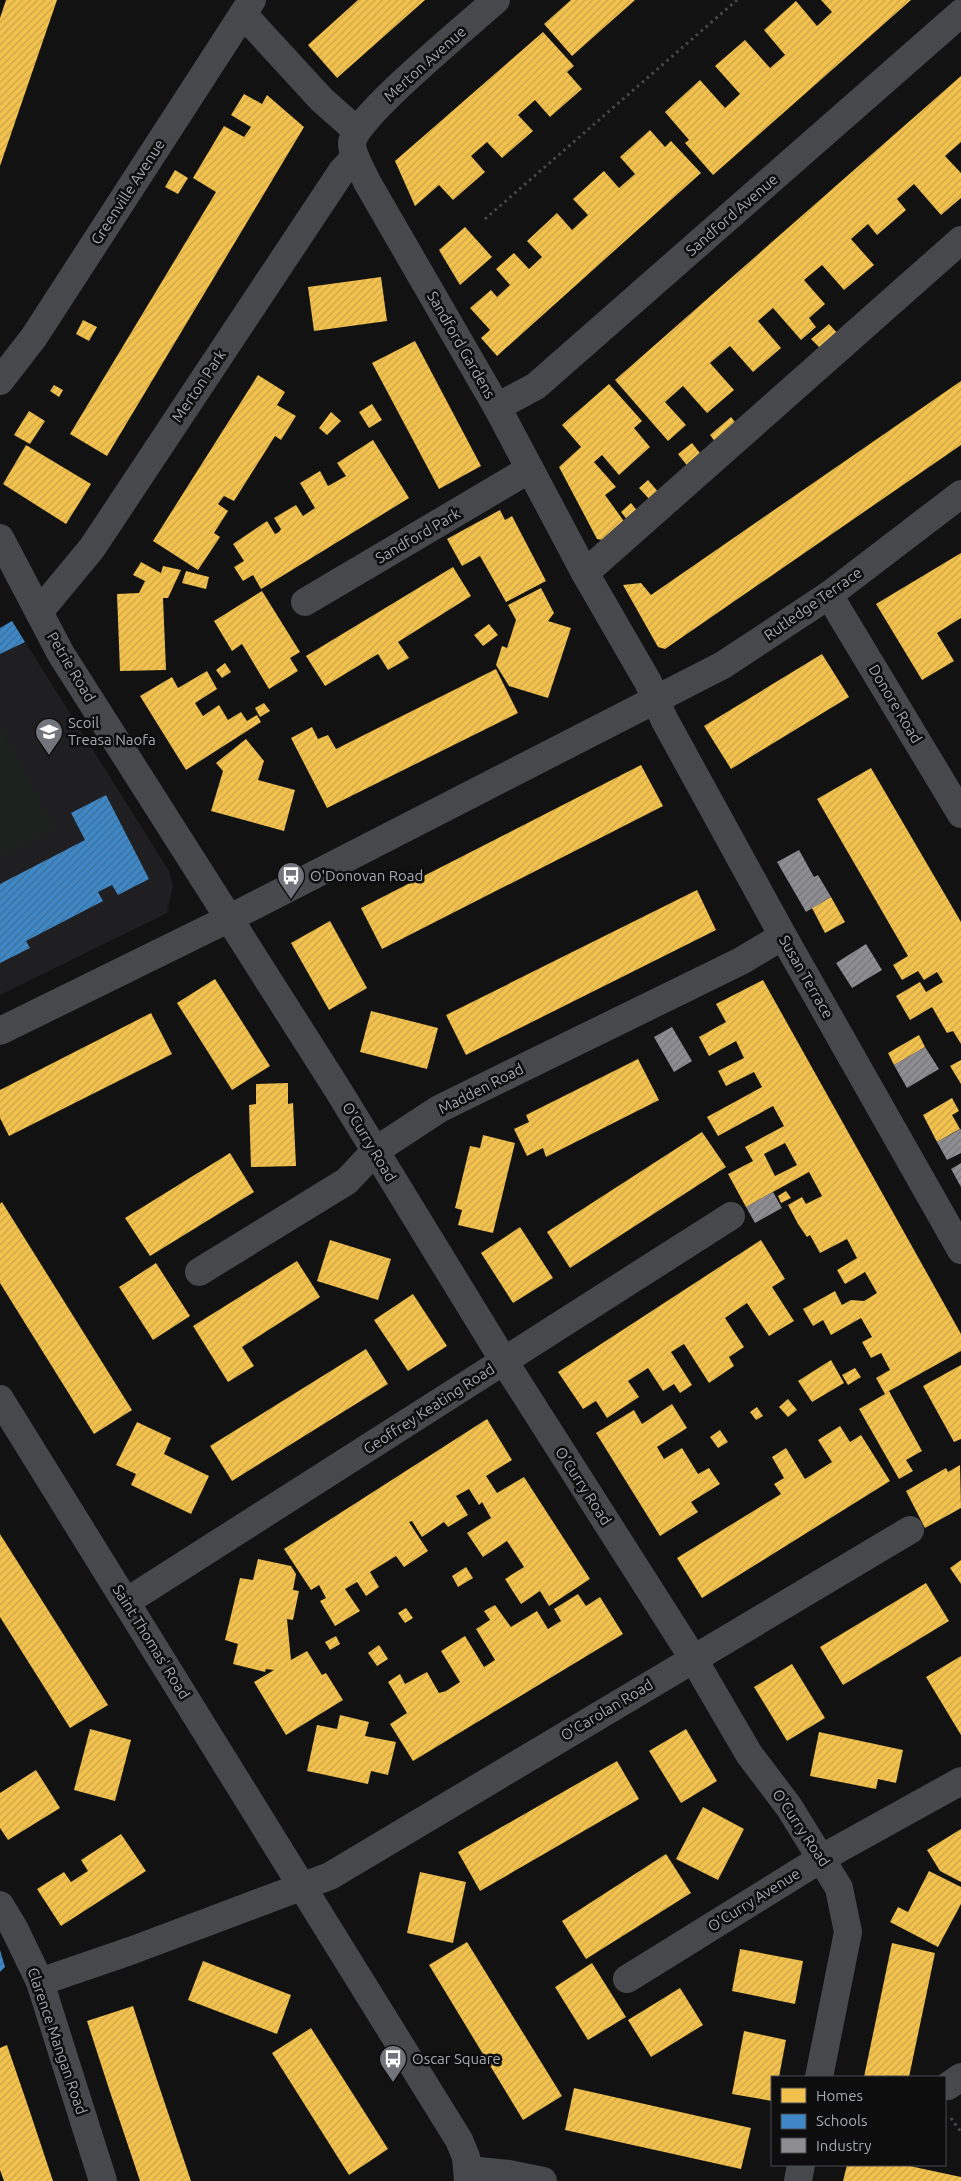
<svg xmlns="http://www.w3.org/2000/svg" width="961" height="2181" font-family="Ubuntu,sans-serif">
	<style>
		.built { fill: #1f1f21 }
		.grass { fill: #1c221d }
		.homes { fill: url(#homes-hatch); fill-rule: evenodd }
		.schools { fill: url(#schools-hatch) }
		.industry { fill: url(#industry-hatch) }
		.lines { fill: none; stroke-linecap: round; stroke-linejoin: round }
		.path { stroke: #48494c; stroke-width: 3; stroke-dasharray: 2.5 4; stroke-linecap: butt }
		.minor { stroke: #46484b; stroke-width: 28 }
		.labels { text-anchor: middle; stroke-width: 5; stroke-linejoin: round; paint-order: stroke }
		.street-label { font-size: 15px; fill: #a4a9b2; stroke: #0d0d0e }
		.poi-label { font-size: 15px; fill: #a4a9b2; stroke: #0d0d0e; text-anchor: start }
	</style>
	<defs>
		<pattern id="homes-hatch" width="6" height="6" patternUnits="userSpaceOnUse" patternTransform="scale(1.25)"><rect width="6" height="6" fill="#f2c14e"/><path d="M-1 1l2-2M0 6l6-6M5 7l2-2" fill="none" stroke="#cba549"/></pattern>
		<pattern id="schools-hatch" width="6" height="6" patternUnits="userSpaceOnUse" patternTransform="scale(1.25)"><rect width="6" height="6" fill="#3f88c5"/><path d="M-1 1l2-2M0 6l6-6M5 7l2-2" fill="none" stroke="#3b6e9a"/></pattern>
		<pattern id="industry-hatch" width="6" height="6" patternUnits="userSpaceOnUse" patternTransform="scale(1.25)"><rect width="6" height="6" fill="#8d8d92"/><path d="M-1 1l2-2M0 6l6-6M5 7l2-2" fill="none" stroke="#76767b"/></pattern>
	</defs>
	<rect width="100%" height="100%" fill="#121213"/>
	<polygon class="built" points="12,621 169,871 173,886 167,913 0,995 0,628"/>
	<polygon class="grass" points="0,727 54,827 0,856"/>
	<g class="homes">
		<polygon points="6,0 57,0 0,166 0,18"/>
		<polygon points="358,0 425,0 337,78 308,45"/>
		<polygon points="571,0 635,0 572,56 544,24"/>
		<polygon points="821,0 911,0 713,175 685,143 689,140 665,112 700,80 725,108 740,94 715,66 745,40 770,68 785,55 764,30 796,1 817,26 832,12"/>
		<polygon points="543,32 574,66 567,72 582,89 550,117 535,100 518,115 533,131 502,158 487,142 471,156 485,172 453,200 439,185 415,206 395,161"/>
		<polygon points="961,76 961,142 945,156 961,173 961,198 941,215 914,184 897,199 906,210 891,223 877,235 868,224 851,239 874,265 844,290 822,265 804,280 825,304 809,318 816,327 801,340 773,308 758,321 781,348 753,372 730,346 710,363 734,390 707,413 683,386 665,402 686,425 668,441 615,380"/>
		<polygon points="244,94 262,104 267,95 304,127 107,456 70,434 216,192 193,178 224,126 244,137 251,127 231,115"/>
		<polygon points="650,130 665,147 671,141 701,173 497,356 481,338 490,330 470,308 491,290 497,297 510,285 496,269 514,253 529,269 542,257 527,241 557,213 572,230 588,215 573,199 604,171 619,188 635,174 620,157"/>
		<polygon points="175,170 188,178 178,194 165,187"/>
		<polygon points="465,227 492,257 460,285 439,250"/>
		<polygon points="381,277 387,321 314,331 308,287"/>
		<polygon points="83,320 97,327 89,341 76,334"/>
		<polygon points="829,324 839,335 822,350 811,339"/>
		<polygon points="415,341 481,466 439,489 372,363"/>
		<polygon points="258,375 285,392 277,405 296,416 281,440 275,436 234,501 224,496 218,504 228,511 214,533 220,537 198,570 153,541"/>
		<polygon points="961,381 961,445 665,649 658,647 623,585 641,583 651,595"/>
		<polygon points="609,384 642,421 634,428 650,447 619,475 602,455 594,462 616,487 605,495 626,524 608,541 597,539 559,467 581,447 562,425"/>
		<polygon points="54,385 63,390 59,397 50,391"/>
		<polygon points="372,404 382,420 369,428 359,412"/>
		<polygon points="29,411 45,421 30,444 14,435"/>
		<polygon points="331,412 341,421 327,435 319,428"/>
		<polygon points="731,417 738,426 717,444 710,435"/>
		<polygon points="373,440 409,498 261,589 253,575 243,581 234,567 244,561 233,544 267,521 275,534 279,532 281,529 274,518 296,505 303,516 315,508 300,483 320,471 328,486 346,476 337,463"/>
		<polygon points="692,443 703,457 689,468 678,454"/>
		<polygon points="26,445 91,484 66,524 3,484"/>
		<polygon points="648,480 660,494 651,501 639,488"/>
		<polygon points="631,503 639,513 629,522 621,512"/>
		<polygon points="500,510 505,520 512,516 546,581 506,602 480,556 462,566 447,539"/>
		<polygon points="961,553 961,618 937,633 954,661 922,680 876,604"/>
		<polygon points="141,562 161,573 163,566 181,570 168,598 163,598 166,670 120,671 117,594 139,593 145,581 133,575"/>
		<polygon points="453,567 471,596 398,642 409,658 388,670 378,654 325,686 306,656"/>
		<polygon points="186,571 209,577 206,589 182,583"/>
		<polygon points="541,588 554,613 548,621 571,628 548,698 509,686 496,665 502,646 507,648 516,620 508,605"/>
		<polygon points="262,591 300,652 290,658 298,671 269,689 242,644 232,651 214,621"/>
		<polygon points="489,624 498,635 483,646 474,635"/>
		<polygon points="822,654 849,697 731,769 704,726"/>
		<polygon points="225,663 231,672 222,678 216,670"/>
		<polygon points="496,669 518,713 327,808 291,738 312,727 318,739 328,735 336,749"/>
		<polygon points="207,671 217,689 195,703 203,716 219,705 228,720 241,712 247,721 257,715 261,722 186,770 140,696 172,677 178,688"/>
		<polygon points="264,703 270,711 260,717 255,708"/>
		<polygon points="246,739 264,761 258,780 295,790 284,831 211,811 223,771 216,763"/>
		<polygon points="641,765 663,806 382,949 361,908"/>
		<polygon points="871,768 961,922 961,1044 953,1031 947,1033 932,1007 910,1020 896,996 920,982 926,992 943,982 937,972 924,980 918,971 902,980 893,965 908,956 817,799"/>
		<polygon points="697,890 716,930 466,1055 446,1015"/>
		<polygon points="831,897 845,922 825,933 812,908"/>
		<polygon points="330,921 367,988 329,1010 291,943"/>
		<polygon points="215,979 270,1066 232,1090 177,1003"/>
		<path d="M763,980L961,1334V1351L889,1391L922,1451L906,1460L913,1471L899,1479L859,1409L885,1394L876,1378L890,1370L881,1353L871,1358L862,1342L872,1337L861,1318L831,1335L823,1320L813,1326L803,1309L835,1291L842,1305L851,1300L864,1301L877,1293L865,1272L845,1284L837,1270L857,1258L847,1239L820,1253L810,1235L807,1237L798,1224L788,1205L802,1197L806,1204L822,1196L809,1172L746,1207L728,1174L753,1161L745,1147L784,1126L773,1106L718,1136L707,1117L762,1087L754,1072L726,1086L718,1071L744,1058L736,1041L709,1056L699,1037L726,1022L716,1004ZM785,1143L797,1165L775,1176L764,1154Z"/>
		<polygon points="371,1011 438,1028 427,1069 360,1052"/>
		<polygon points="151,1013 172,1054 9,1136 0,1118 0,1090"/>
		<polygon points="919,1035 925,1047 894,1065 888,1053"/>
		<polygon points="638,1059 659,1100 546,1157 543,1148 527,1156 514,1129 529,1122 526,1115"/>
		<polygon points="961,1060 961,1084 950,1066"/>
		<polygon points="288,1083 288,1104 293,1103 296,1166 251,1167 249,1105 256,1104 256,1084"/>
		<polygon points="952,1098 959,1111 952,1115 960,1129 937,1142 923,1115"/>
		<polygon points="702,1132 726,1167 570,1268 547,1232"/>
		<polygon points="483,1135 515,1143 493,1233 458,1225 462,1210 455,1208 470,1146 480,1148"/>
		<polygon points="230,1153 254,1192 150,1256 125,1218"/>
		<polygon points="786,1191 791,1198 781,1203 778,1196"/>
		<polygon points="2,1202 132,1410 94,1434 0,1283 0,1204"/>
		<polygon points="520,1227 553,1278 513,1303 481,1253"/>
		<polygon points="330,1240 391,1259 378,1300 317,1281"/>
		<polygon points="761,1240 785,1279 772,1287 794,1321 769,1336 747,1303 725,1318 744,1347 729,1357 734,1366 709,1383 684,1344 671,1352 692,1385 680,1393 674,1384 663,1391 648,1368 628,1381 639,1397 607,1418 596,1401 583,1409 558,1372"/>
		<polygon points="297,1261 320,1297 242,1347 254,1366 228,1382 193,1326"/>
		<polygon points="156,1263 190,1316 153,1340 119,1287"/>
		<polygon points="413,1294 447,1346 408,1371 374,1320"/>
		<polygon points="366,1349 388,1384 232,1481 210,1446"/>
		<polygon points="831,1360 844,1383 812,1402 798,1381"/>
		<polygon points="961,1365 961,1439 954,1442 923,1386"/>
		<polygon points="855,1368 861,1377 848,1385 842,1375"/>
		<polygon points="788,1399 797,1410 788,1417 779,1407"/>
		<polygon points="672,1404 687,1428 657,1447 664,1459 682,1448 698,1474 709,1468 720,1484 691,1502 698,1512 660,1536 596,1433 634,1410 642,1424"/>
		<polygon points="757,1407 763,1416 756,1420 750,1412"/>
		<polygon points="487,1419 512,1460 486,1476 497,1493 524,1477 590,1579 549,1606 540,1591 521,1604 505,1579 524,1567 507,1541 483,1557 467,1533 491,1518 482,1502 479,1505 469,1489 456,1496 468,1515 448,1527 444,1522 422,1537 412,1521 409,1522 428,1551 404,1567 396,1556 370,1572 379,1587 366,1596 357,1582 345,1589 360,1611 335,1626 320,1601 326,1598 319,1585 311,1590 284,1549"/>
		<polygon points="137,1422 171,1438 164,1454 209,1476 191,1514 131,1485 136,1474 116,1465"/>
		<polygon points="840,1426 850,1442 861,1435 890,1481 702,1598 677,1558 781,1494 774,1484 784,1478 772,1457 786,1448 805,1479 832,1462 818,1440"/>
		<polygon points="720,1430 728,1442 718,1448 710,1437"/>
		<polygon points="960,1465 961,1508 925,1528 906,1491 946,1468 948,1472"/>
		<polygon points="0,1534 108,1705 70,1728 0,1617"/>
		<polygon points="258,1559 291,1566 296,1574 293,1590 299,1591 293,1620 287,1619 291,1660 307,1651 322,1675 326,1673 343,1700 286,1735 254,1682 274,1670 266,1669 265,1672 233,1664 238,1644 225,1640 240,1578 253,1580"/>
		<polygon points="961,1560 961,1584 950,1568"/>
		<polygon points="466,1567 473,1578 458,1587 452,1576"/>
		<polygon points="926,1583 949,1621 843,1685 820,1647"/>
		<polygon points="578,1594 586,1606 600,1597 623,1634 413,1761 390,1724 407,1713 388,1682 400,1674 405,1684 427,1672 439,1693 446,1691 460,1682 441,1651 465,1636 484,1667 495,1660 476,1629 490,1620 484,1611 495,1605 511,1627 537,1611 548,1629 561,1621 554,1609"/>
		<polygon points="406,1608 413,1618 405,1623 398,1613"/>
		<polygon points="336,1636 340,1644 330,1650 325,1642"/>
		<polygon points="379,1645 388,1659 377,1666 368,1653"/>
		<polygon points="961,1656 961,1735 926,1677"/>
		<polygon points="792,1664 825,1718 787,1741 754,1687"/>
		<polygon points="340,1715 369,1722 365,1736 396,1742 388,1775 371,1771 368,1784 307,1771 317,1725 337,1729"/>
		<polygon points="90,1729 131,1740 115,1801 74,1790"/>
		<polygon points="686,1729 717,1781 681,1803 649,1751"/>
		<polygon points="819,1732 903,1750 896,1783 878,1779 876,1789 810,1776"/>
		<polygon points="617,1761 639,1799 480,1891 458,1852"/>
		<polygon points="36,1770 60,1808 8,1840 0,1828 0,1793"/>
		<polygon points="703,1807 744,1829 718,1880 676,1859"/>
		<polygon points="961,1829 961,1882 940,1871 927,1850"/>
		<polygon points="121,1834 146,1871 61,1926 37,1889 64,1872 71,1882 88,1871 81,1860"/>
		<polygon points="666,1854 691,1893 586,1959 562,1921"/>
		<polygon points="929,1871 961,1887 961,1904 938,1947 890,1922 898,1907 908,1912"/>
		<polygon points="420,1872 466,1882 453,1943 407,1933"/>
		<polygon points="467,1942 562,2096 523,2120 429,1965"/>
		<polygon points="892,1943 935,1953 929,1982 909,2077 864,2077"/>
		<polygon points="740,1949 803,1961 795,2004 732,1991"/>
		<polygon points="203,1961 291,1995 277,2034 188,2000"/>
		<polygon points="592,1963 626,2017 588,2040 555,1987"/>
		<polygon points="680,1988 703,2025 651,2057 628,2020"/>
		<polygon points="133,2006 155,2074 191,2181 140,2181 109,2089 87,2021"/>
		<polygon points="311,2028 388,2149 349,2175 272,2053"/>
		<polygon points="744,2031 786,2040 779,2077 772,2077 772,2101 732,2094"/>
		<polygon points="7,2045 30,2112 53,2181 4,2181 0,2170 0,2048"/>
		<polygon points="574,2088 751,2128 741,2169 565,2130"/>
		<polygon points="847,2165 905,2165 961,2177 961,2181 843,2181"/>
	</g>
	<g class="schools">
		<polygon points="12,621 25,642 0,654 0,628"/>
		<polygon points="106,795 149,879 118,895 112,885 98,892 103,901 26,941 30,948 0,963 0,884 85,840 71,813"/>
		<polygon points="0,1950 5,1967 0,1972"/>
	</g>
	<g class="industry">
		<polygon points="799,850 814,877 818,875 831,897 806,912 777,862"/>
		<polygon points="866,944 882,970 852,988 836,963"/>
		<polygon points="672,1027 692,1061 674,1072 654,1037"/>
		<polygon points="925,1047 939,1069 907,1088 894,1065"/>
		<polygon points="961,1129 961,1153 947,1160 937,1142"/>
		<polygon points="961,1163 961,1187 951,1169"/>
		<polygon points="773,1192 782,1208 755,1223 746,1207"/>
	</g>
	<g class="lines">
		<g class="path">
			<polyline points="485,219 737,0"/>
			<polyline points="951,2118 961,2132"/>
		</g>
		<g class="minor">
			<path d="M496,0C474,20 352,120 352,143C352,156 362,170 367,182L497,407L585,573L648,682L664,719L783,936L961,1250"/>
			<polyline points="243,14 322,100 356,130"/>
			<polyline points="0,381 34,337 252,0"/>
			<polyline points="497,407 536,386 961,13"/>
			<polyline points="0,538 61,654 338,1090 504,1361 693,1658 749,1754 789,1807 839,1888 848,1932 819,2077"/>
			<polyline points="585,573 961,240"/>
			<polyline points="829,595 961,814"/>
			<polyline points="305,602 530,469"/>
			<polyline points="39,612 92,548 342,171 355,157"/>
			<polyline points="0,1031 228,919 723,665 829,595 961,494"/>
			<polyline points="199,1272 347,1181 375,1151 439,1109 741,961 783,936"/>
			<polyline points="0,1399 459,2140 466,2157 468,2181"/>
			<polyline points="126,1602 731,1216"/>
			<polyline points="0,1905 14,1928 40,1982 103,2181"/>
			<polyline points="627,1979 822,1858 961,1781"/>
			<polyline points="40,1982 133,1950 330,1876 910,1530"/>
			<polyline points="948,2086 961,2077"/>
			<polyline points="469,2170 509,2174 543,2181"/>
			<polyline points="798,2181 801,2165"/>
		</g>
	</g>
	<defs>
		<symbol id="school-pin" viewBox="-11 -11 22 30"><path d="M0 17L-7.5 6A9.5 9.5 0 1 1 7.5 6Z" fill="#71747a" stroke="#0d0d0e"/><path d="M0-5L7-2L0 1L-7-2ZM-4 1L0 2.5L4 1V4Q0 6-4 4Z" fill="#fff"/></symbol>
		<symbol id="bus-pin" viewBox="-11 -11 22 30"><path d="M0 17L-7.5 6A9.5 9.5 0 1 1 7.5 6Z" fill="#71747a" stroke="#0d0d0e"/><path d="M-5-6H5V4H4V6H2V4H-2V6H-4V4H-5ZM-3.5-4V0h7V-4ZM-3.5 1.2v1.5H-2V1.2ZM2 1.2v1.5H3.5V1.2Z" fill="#fff"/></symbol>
	</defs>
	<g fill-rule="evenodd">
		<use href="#school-pin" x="33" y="716" width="32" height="43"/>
		<use href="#bus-pin" x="275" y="860" width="32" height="43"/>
		<use href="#bus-pin" x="377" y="2043" width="32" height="43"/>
	</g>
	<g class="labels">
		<g class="street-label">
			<text transform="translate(425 64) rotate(-42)" y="5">Merton Avenue</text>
			<text transform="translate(128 192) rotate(-57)" y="5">Greenville Avenue</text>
			<text transform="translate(732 215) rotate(-41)" y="5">Sandford Avenue</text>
			<text transform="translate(461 345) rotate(60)" y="5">Sandford Gardens</text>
			<text transform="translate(199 386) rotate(-56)" y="5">Merton Park</text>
			<text transform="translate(418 536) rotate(-30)" y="5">Sandford Park</text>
			<text transform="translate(813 604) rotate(-35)" y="5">Rutledge Terrace</text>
			<text transform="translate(71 667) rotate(59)" y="5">Petrie Road</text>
			<text transform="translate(895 704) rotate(59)" y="5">Donore Road</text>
			<text transform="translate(806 977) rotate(60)" y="5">Susan Terrace</text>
			<text transform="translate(481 1089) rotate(-27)" y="5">Madden Road</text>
			<text transform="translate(369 1142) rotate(59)" y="5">O'Curry Road</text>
			<text transform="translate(429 1409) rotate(-33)" y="5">Geoffrey Keating Road</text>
			<text transform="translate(583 1486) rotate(57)" y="5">O'Curry Road</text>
			<text transform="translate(151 1642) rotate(58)" y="5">Saint Thomas' Road</text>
			<text transform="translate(607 1710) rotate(-31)" y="5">O'Carolan Road</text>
			<text transform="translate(801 1828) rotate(56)" y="5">O'Curry Road</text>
			<text transform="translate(754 1900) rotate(-32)" y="5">O'Curry Avenue</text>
			<text transform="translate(57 2041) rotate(71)" y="5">Clarence Mangan Road</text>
		</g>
		<g class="poi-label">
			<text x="68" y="728">Scoil<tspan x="68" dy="17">Treasa Naofa</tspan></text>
			<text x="310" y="881">O'Donovan Road</text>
			<text x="412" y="2064">Oscar Square</text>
		</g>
	</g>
	<rect x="771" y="2076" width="175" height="90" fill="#0d0d0e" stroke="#494b50"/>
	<rect x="781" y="2088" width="25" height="15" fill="#f2c14e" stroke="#494b50"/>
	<text x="816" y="2101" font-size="15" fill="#a4a9b2">Homes</text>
	<rect x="781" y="2114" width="25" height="15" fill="#3f88c5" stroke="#494b50"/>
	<text x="816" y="2126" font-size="15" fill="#a4a9b2">Schools</text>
	<rect x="781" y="2138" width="25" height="15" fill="#8d8d92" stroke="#494b50"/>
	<text x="816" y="2151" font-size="15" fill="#a4a9b2">Industry</text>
</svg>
